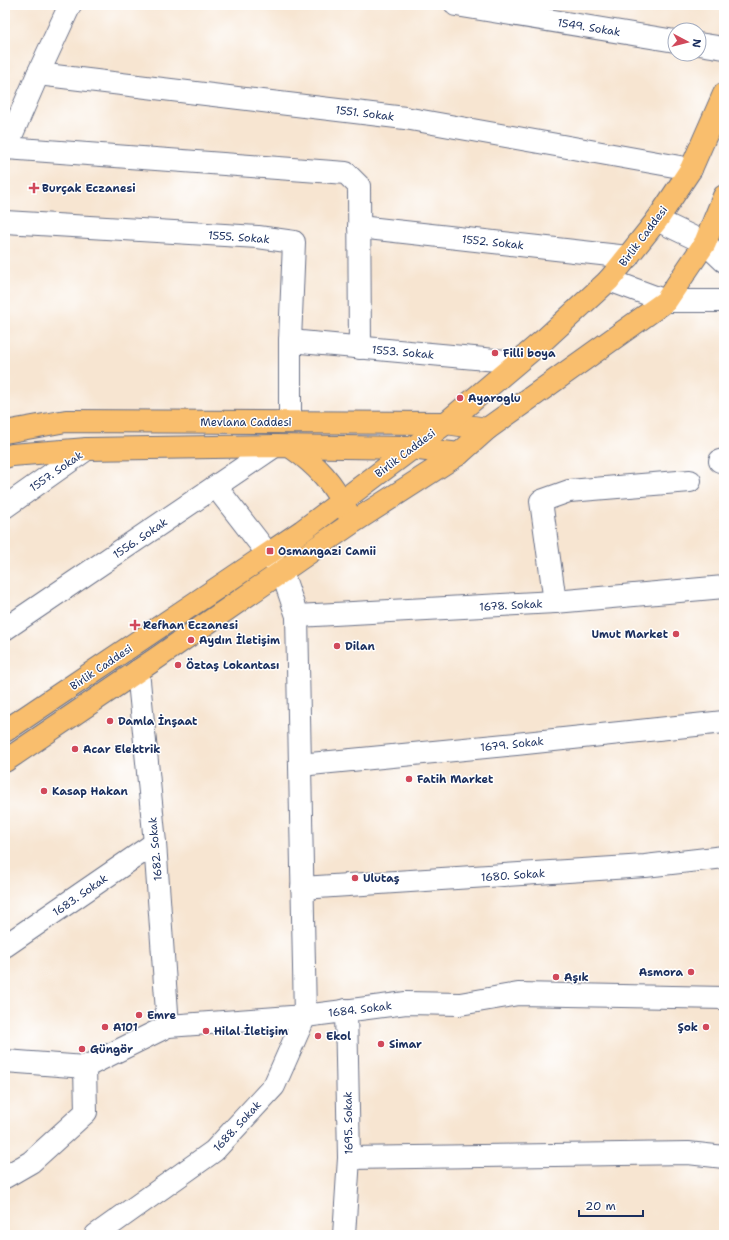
<svg xmlns="http://www.w3.org/2000/svg" width="729" height="1240" font-family="'Shantell Sans',sans-serif">
	<style>
		.lines { fill: none; stroke-linecap: round; stroke-linejoin: round }
		.minor-casing { stroke: #686f86; stroke-width: 24 }
		.major-casing { stroke: #686f86; stroke-width: 24 }
		.minor { stroke: #fff; stroke-width: 22 }
		.major { stroke: #f9be6d; stroke-width: 22 }
		.poi-dot { fill: #d1495b; stroke: #fff; stroke-width: 1.5 }
		.labels { text-anchor: middle; stroke-width: 3; stroke-linejoin: round; paint-order: stroke }
		.street-label { font-size: 11px; fill: #1b2f5e; stroke: #fff }
		.poi-label { font-size: 11px; font-weight: bold; fill: #1b2f5e; stroke: #fff; text-anchor: start }
	</style>
	<rect width="100%" height="100%" fill="#fff"/>
	<filter id="ink" filterUnits="userSpaceOnUse"><feTurbulence type="fractalNoise" baseFrequency=".025" numOctaves="2"/><feDisplacementMap in="SourceGraphic" scale="8" xChannelSelector="R" yChannelSelector="G"/><feConvolveMatrix kernelMatrix="1 2 1 2 8 2 1 2 1" color-interpolation-filters="sRGB"/></filter>
	<filter id="wash" filterUnits="userSpaceOnUse"><feTurbulence type="fractalNoise" baseFrequency=".012" numOctaves="4" result="noise"/><feDisplacementMap in="SourceGraphic" scale="16" xChannelSelector="R" yChannelSelector="G"/><feGaussianBlur stdDeviation="0.9" result="paint"/><feColorMatrix in="noise" values="0 0 0 0 0 0 0 0 0 0 0 0 0 0 0 0 0 1.4 0 .05"/><feComposite in="paint" operator="in"/></filter>
	<g filter="url(#wash)">
		<rect width="100%" height="100%" fill="#f7e5d1"/>
	</g>
	<g filter="url(#ink)">
		<g class="lines">
			<defs>
				<g id="minor">
					<polyline points="456,5 675,41"/>
					<polyline points="699,44 724,48"/>
					<polyline points="38,74 405,118 691,169"/>
					<polyline points="6,148 346,173 359,186 360,348"/>
					<polyline points="5,150 38,74 70,5"/>
					<polyline points="657,220 705,243 724,261"/>
					<polyline points="5,222 258,237 294,242 290,341 290,422"/>
					<polyline points="359,227 628,257"/>
					<polyline points="609,280 666,301 724,301"/>
					<polyline points="290,341 517,362"/>
					<polyline points="720,461 724,460"/>
					<polyline points="5,507 87,449"/>
					<polyline points="555,602 541,501 569,491 690,481"/>
					<polyline points="297,616 555,602 724,587"/>
					<polyline points="5,629 275,446"/>
					<polyline points="138,671 155,843 168,1026"/>
					<polyline points="300,765 516,744 724,722"/>
					<polyline points="302,888 645,866 724,857"/>
					<polyline points="5,946 155,843"/>
					<polyline points="5,1061 85,1067 168,1026 305,1016 406,1003 460,1004 518,994 724,998"/>
					<polyline points="349,1158 688,1153 724,1157"/>
					<polyline points="5,1177 31,1162 86,1112 85,1067"/>
					<polyline points="96,1235 214,1151 274,1086 305,1016 297,616 282,572 216,487"/>
					<polyline points="344,1235 349,1158 346,1010"/>
				</g>
				<g id="major">
					<polyline points="5,432 66,421 446,423 487,429"/>
					<path d="M291,447C318,466 333,483 348,513"/>
					<polyline points="5,457 12,455 87,449 275,446 411,448 459,454"/>
					<polyline points="5,731 302,531 446,423 545,339 609,280 657,220 691,169 724,94"/>
					<polyline points="5,761 154,660 352,523 459,454 487,429 666,301 705,243 724,196"/>
				</g>
			</defs>
			<use href="#minor" class="minor-casing"/>
			<use href="#major" class="major-casing"/>
			<use href="#minor" class="minor"/>
			<use href="#major" class="major"/>
		</g>
	</g>
	<g class="poi-dot">
		<path d="M32 182h4v4h4v4h-4v4h-4v-4h-4v-4h4z"/>
		<circle cx="495" cy="353" r="4"/>
		<circle cx="460" cy="398" r="4"/>
		<rect x="266" y="547" width="8" height="8" rx="2"/>
		<path d="M133 619h4v4h4v4h-4v4h-4v-4h-4v-4h4z"/>
		<circle cx="676" cy="634" r="4"/>
		<circle cx="191" cy="640" r="4"/>
		<circle cx="337" cy="646" r="4"/>
		<circle cx="178" cy="665" r="4"/>
		<circle cx="110" cy="721" r="4"/>
		<circle cx="75" cy="749" r="4"/>
		<circle cx="409" cy="779" r="4"/>
		<circle cx="44" cy="791" r="4"/>
		<circle cx="355" cy="878" r="4"/>
		<circle cx="691" cy="972" r="4"/>
		<circle cx="556" cy="977" r="4"/>
		<circle cx="139" cy="1015" r="4"/>
		<circle cx="105" cy="1027" r="4"/>
		<circle cx="706" cy="1027" r="4"/>
		<circle cx="206" cy="1031" r="4"/>
		<circle cx="318" cy="1036" r="4"/>
		<circle cx="381" cy="1044" r="4"/>
		<circle cx="82" cy="1049" r="4"/>
	</g>
	<g class="labels">
		<g class="street-label">
			<text transform="translate(589 27) rotate(9)" y="4">1549. Sokak</text>
			<text transform="translate(365 113) rotate(7)" y="4">1551. Sokak</text>
			<text transform="translate(643 236) rotate(-53)" y="4">Birlik Caddesi</text>
			<text transform="translate(239 237) rotate(4)" y="4">1555. Sokak</text>
			<text transform="translate(493 242) rotate(6)" y="4">1552. Sokak</text>
			<text transform="translate(403 352) rotate(5)" y="4">1553. Sokak</text>
			<text x="246" y="426">Mevlana Caddesi</text>
			<text transform="translate(405 453) rotate(-37)" y="4">Birlik Caddesi</text>
			<text transform="translate(56 471) rotate(-35)" y="4">1557. Sokak</text>
			<text transform="translate(140 538) rotate(-34)" y="4">1556. Sokak</text>
			<text transform="translate(511 605) rotate(-3)" y="4">1678. Sokak</text>
			<text transform="translate(101 667) rotate(-34)" y="4">Birlik Caddesi</text>
			<text transform="translate(512 744) rotate(-6)" y="4">1679. Sokak</text>
			<text transform="translate(155 849) rotate(-95)" y="4">1682. Sokak</text>
			<text transform="translate(513 875) rotate(-4)" y="4">1680. Sokak</text>
			<text transform="translate(80 895) rotate(-35)" y="4">1683. Sokak</text>
			<text transform="translate(360 1009) rotate(-7)" y="4">1684. Sokak</text>
			<text transform="translate(348 1123) rotate(-91)" y="4">1695. Sokak</text>
			<text transform="translate(237 1126) rotate(-47)" y="4">1688. Sokak</text>
		</g>
		<g class="poi-label">
			<text x="42" y="192">Burçak Eczanesi</text>
			<text x="503" y="357">Filli boya</text>
			<text x="468" y="402">Ayaroglu</text>
			<text x="278" y="555">Osmangazi Camii</text>
			<text x="143" y="629">Refhan Eczanesi</text>
			<text x="668" y="638" text-anchor="end">Umut Market</text>
			<text x="199" y="644">Aydın İletişim</text>
			<text x="345" y="650">Dilan</text>
			<text x="186" y="669">Öztaş Lokantası</text>
			<text x="118" y="725">Damla İnşaat</text>
			<text x="83" y="753">Acar Elektrik</text>
			<text x="417" y="783">Fatih Market</text>
			<text x="52" y="795">Kasap Hakan</text>
			<text x="363" y="882">Ulutaş</text>
			<text x="683" y="976" text-anchor="end">Asmora</text>
			<text x="564" y="981">Aşık</text>
			<text x="147" y="1019">Emre</text>
			<text x="113" y="1031">A101</text>
			<text x="698" y="1031" text-anchor="end">Şok</text>
			<text x="214" y="1035">Hilal İletişim</text>
			<text x="326" y="1040">Ekol</text>
			<text x="389" y="1048">Simar</text>
			<text x="90" y="1053">Güngör</text>
		</g>
	</g>
	<rect width="729" height="1240" fill="none" stroke="#fff" stroke-width="20"/>
	<g transform="translate(687 42) rotate(97)"><circle r="19" fill="#ffffff" stroke="#a4acbf"/>
	<path d="M0-3L7 15L0 10L-7 15Z" fill="#d1495b"/>
	<text y="-6" font-size="11" font-weight="bold" text-anchor="middle" fill="#1b2f5e">N</text>
	</g>
	<path d="M579 1210v6h64v-6" fill="none" stroke="#1b2f5e" stroke-width="2"/>
	<text x="585" y="1210" font-size="12" fill="#1b2f5e" stroke="#ffffff" stroke-width="3" paint-order="stroke">20 m</text>
</svg>
